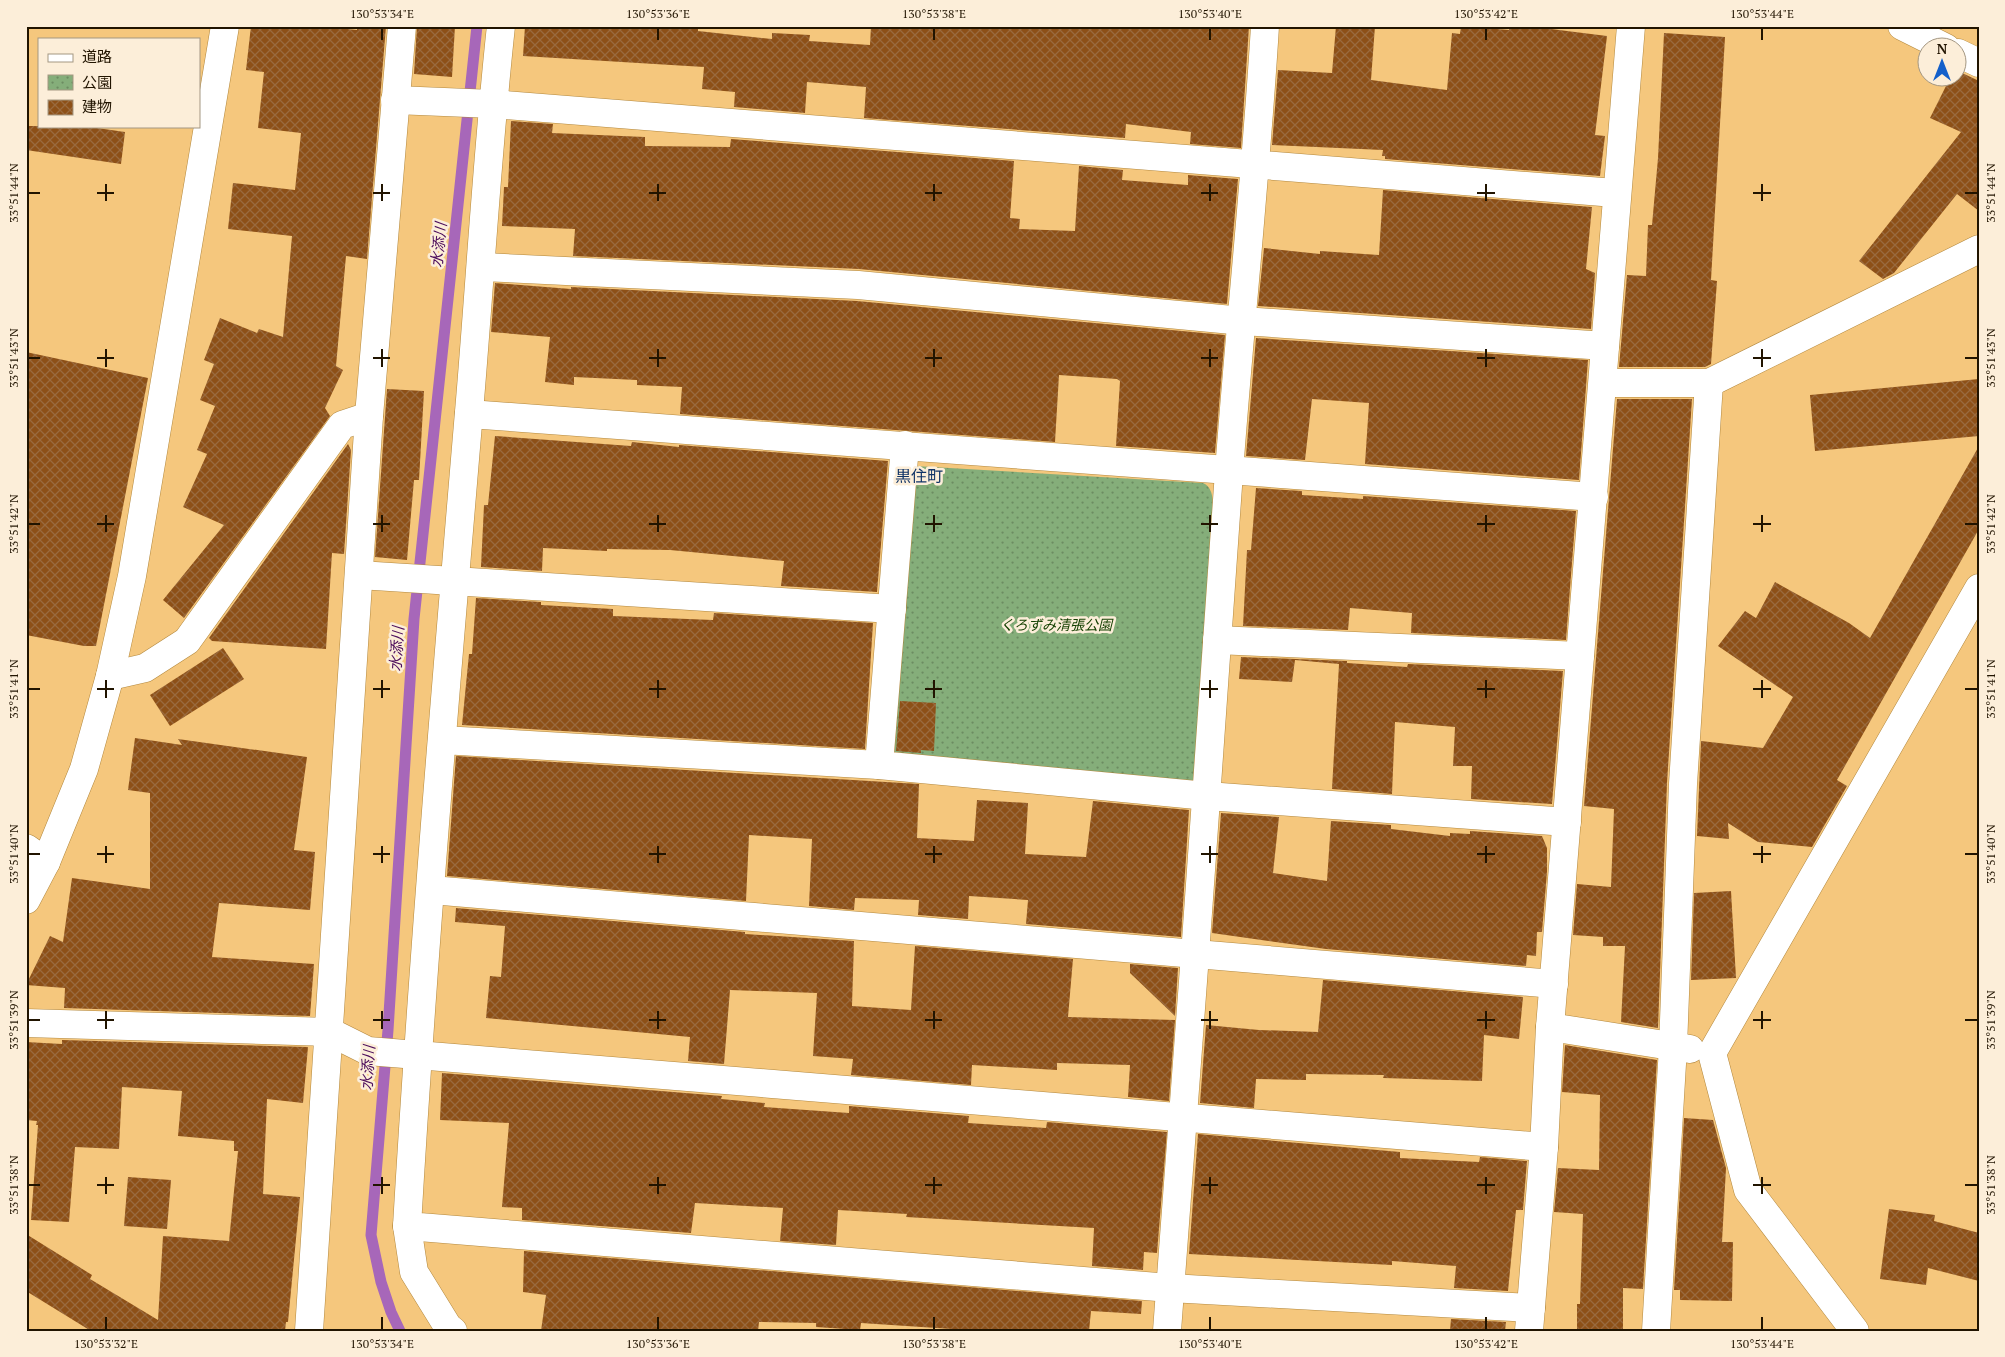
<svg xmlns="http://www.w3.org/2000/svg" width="2005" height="1357" font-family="'PT Serif','Noto Sans JP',serif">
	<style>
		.park { fill: url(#park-dots) }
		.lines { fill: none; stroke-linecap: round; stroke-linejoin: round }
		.stream { stroke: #a767b9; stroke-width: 11 }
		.building { fill: url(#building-cross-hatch) }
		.minor-casing { stroke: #b3883d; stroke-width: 29 }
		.minor { stroke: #fff; stroke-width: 28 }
		.ticks { fill: none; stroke: #211400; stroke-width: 2 }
		.labels { text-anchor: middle; stroke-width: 5; stroke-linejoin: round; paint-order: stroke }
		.park-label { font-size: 14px; font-style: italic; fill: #154102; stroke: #fceed9 }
		.water-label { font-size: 15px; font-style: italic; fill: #4b0b5a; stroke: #fceed9 }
		.quarter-label { font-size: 16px; fill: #103367; stroke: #fceed9 }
		.neatline { fill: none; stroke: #211400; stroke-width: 2 }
		.ticks-label { font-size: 12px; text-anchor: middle; fill: #211400 }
	</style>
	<defs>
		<pattern id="park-dots" width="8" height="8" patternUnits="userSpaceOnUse" patternTransform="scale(1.25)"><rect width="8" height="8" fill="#85ae7a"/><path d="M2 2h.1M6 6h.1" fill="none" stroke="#6c8c62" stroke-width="1.8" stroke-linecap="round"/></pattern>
		<pattern id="building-cross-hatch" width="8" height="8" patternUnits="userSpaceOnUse" patternTransform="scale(1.25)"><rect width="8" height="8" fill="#8d5017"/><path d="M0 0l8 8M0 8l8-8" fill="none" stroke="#996a3e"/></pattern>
	</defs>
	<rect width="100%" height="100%" fill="#f5c77d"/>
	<path class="park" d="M915,466L1203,483C1217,489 1212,511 1212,525L1195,781L893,754Z"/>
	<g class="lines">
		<polyline class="stream" points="400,1331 391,1312 381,1282 371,1235 388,1030 414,619 477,26"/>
	</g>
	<g class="building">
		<polygon points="251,26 319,26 357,30 357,26 386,26 367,259 346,256 336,366 343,370 325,408 330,416 184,618 163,600 224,525 183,507 207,454 197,450 215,406 200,400 214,364 204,360 220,318 257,333 259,329 283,337 292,236 228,229 233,183 295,190 301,133 258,128 264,72 246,70"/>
		<polygon points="417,26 455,26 452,77 414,74"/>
		<polygon points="525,26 698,27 698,31 772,39 772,33 810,35 809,41 870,45 871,26 1249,26 1241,148 1190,144 1191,132 1126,124 1125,138 864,118 866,87 807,82 805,113 734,107 735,92 702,89 704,67 523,56"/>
		<polygon points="1336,26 1375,26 1371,80 1447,90 1452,33 1460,34 1461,26 1509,30 1509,26 1527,26 1607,36 1595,135 1605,136 1600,176 1385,159 1385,156 1382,156 1383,150 1272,145 1278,70 1332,73"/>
		<polygon points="1664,33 1725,37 1711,280 1717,281 1711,364 1705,367 1619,367 1627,275 1646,276 1648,225 1652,225 1658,158"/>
		<polygon points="1958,71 1979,81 1979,211 1957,194 1894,273 1883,279 1859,261 1961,132 1930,118 1950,78 1958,78"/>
		<polygon points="511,121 553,124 552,133 645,137 645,146 730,147 731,139 1014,161 1010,218 1020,219 1019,229 1075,231 1079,166 1123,170 1122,180 1188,185 1188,175 1238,179 1227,304 859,269 573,256 575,229 502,226 504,187 508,187"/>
		<polygon points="26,126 83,126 125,132 121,164 26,150"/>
		<polygon points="1383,190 1592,207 1586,269 1595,273 1591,329 1258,306 1264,248 1320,254 1320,251 1379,255"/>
		<polygon points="495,283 571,289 571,287 857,301 1225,335 1215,453 1116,446 1120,381 1117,379 1059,375 1055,442 680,414 682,387 637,385 637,380 574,377 574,385 545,382 550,337 491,332"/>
		<polygon points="1256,338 1588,360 1579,480 1365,464 1369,403 1312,399 1305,460 1246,456"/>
		<polygon points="26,352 148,378 96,646 84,646 26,635"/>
		<polygon points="1979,379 1979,436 1815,451 1810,395"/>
		<polygon points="387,389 424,391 419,480 414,480 407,560 375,557"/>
		<polygon points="1617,399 1692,399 1667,783 1658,1028 1621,1022 1625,946 1603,946 1603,937 1573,935 1577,884 1611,887 1614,809 1584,806"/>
		<polygon points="495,436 631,446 632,442 679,447 679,445 888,461 877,592 781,586 784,561 670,550 607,549 607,551 543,548 542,571 481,567 484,505 488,505"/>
		<polygon points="348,444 351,450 344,554 332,553 326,649 212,641 209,638"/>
		<polygon points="1979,446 1979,529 1837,780 1847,786 1812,847 1758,842 1728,823 1729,839 1697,836 1701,741 1763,748 1793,697 1718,646 1745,611 1756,618 1775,582 1849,623 1870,638"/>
		<polygon points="1256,488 1302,491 1302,495 1363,499 1363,496 1576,511 1566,640 1411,633 1412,613 1350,608 1348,630 1243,626 1247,550 1251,550"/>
		<polygon points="476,598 541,602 541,605 613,609 613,616 713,620 714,613 873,623 865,749 462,725 469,654 472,654"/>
		<polygon points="223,648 244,679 170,726 150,695"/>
		<polygon points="1241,657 1347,661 1347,663 1407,667 1408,664 1563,671 1552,804 1471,799 1472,766 1453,766 1455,727 1395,722 1392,794 1332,789 1339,664 1295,660 1292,682 1239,679"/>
		<polygon points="900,701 936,703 934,751 921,750 921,753 896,751"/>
		<polygon points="135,738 182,745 178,739 307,757 294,850 315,852 310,910 219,903 212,957 314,964 310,1016 64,1008 65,988 26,985 50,936 63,942 72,878 150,889 150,793 128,790"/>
		<polygon points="456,756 919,784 917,838 974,841 977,800 1028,803 1025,854 1086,857 1093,801 1189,810 1181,937 1026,924 1028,900 969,896 968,919 918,915 919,900 855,898 854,910 809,906 812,839 749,835 746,901 447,876"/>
		<polygon points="1221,813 1279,817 1273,873 1327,881 1331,821 1391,825 1391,829 1450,836 1450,833 1470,834 1470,831 1542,836 1547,848 1547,872 1542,932 1537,932 1536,956 1527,955 1526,966 1326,949 1212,933"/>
		<polygon points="1731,891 1736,978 1691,980 1694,893"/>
		<polygon points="456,908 745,932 745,934 854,941 852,1006 911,1010 915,946 1073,959 1068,1017 1175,1020 1169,1101 1128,1097 1130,1065 1057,1063 1057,1070 972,1065 971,1085 851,1075 853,1059 813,1056 817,993 730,990 724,1064 688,1061 690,1037 486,1018 490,976 501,977 505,926 455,922"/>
		<polygon points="1130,964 1178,968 1175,1016 1130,973"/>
		<polygon points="1323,980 1523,997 1519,1039 1484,1035 1482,1081 1383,1078 1384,1075 1306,1074 1306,1080 1256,1079 1254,1108 1200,1103 1206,1025 1259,1030 1318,1032"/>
		<polygon points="62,1040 308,1047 303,1103 267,1099 263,1194 300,1197 288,1322 286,1322 285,1331 91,1331 26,1291 26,1234 92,1275 90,1279 158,1320 163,1236 229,1241 238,1151 234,1151 234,1141 178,1136 182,1091 122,1087 119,1149 75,1147 69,1222 31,1220 38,1125 36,1125 37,1121 26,1120 26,1042 62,1044"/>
		<polygon points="1565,1045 1657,1060 1643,1289 1623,1288 1623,1331 1577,1331 1577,1304 1580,1304 1583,1214 1554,1212 1558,1168 1599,1170 1600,1095 1562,1092"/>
		<polygon points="442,1073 722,1096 721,1099 765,1103 764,1107 849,1113 849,1106 969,1116 968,1123 1046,1128 1047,1122 1167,1132 1157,1253 1144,1252 1143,1270 1092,1266 1094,1228 906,1217 907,1214 838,1210 836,1245 780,1241 783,1208 695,1203 691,1233 522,1220 522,1208 502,1207 509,1123 440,1120"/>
		<polygon points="1684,1118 1713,1120 1726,1168 1722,1242 1733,1242 1732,1301 1680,1300 1680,1290 1674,1290"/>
		<polygon points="1198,1134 1400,1152 1400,1158 1479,1162 1480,1157 1527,1161 1523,1210 1516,1210 1508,1291 1454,1288 1456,1266 1392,1261 1392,1265 1189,1254"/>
		<polygon points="128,1177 171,1180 167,1229 124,1226"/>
		<polygon points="1889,1209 1935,1215 1934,1221 1979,1233 1979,1281 1928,1268 1926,1285 1880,1279"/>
		<polygon points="524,1251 1142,1301 1141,1314 1091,1311 1089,1331 982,1331 861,1323 860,1330 816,1327 816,1323 759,1322 758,1331 541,1331 546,1295 523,1292"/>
		<polygon points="1451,1319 1506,1322 1505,1331 1450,1331"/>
	</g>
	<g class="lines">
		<defs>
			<g id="minor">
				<path d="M501,26C487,154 480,283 469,412C446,683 423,955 407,1226L1170,1288L1531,1308"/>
				<polyline points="1902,26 1946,48"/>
				<polyline points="1958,53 1979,63"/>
				<polyline points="395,100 493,104 1615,193"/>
				<polyline points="482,267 858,285 1243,321 1605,346"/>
				<polyline points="1603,383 1709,383 1979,249"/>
				<polyline points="469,414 1594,497"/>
				<polyline points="905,445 879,765 1207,796 1567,822"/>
				<polyline points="359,575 892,609"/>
				<polyline points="1217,640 1580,656"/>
				<polyline points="110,676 145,668 187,641 342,425 369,416"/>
				<polyline points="442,740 879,765"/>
				<polyline points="26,848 46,862"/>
				<polyline points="431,890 1554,984"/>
				<polyline points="26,900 46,862 84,769 110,676 132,576 225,26"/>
				<polyline points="26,1023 330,1032 368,1051 1544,1147"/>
				<polyline points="1550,1027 1690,1049"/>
				<polyline points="407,1226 414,1272 448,1327 453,1331"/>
				<polyline points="309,1331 369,416 402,26"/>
				<path d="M1167,1331C1190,1045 1208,758 1229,472C1240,323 1256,175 1265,26"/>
				<polyline points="1529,1331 1544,1147 1550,1027 1631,26"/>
				<polyline points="1656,1331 1673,1047 1683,784 1709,383"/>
				<polyline points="1855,1331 1748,1190 1712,1053 1979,588"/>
			</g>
		</defs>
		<use href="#minor" class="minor-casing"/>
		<use href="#minor" class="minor"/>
	</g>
	<path class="ticks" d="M382,28V40M658,28V40M934,28V40M1210,28V40M1486,28V40M1762,28V40M106,184V201M382,184V201M658,184V201M934,184V201M1210,184V201M1486,184V201M1762,184V201M28,193H40M97,193H114M373,193H390M649,193H666M925,193H942M1201,193H1218M1477,193H1495M1753,193H1771M1965,193H1978M106,349V367M382,349V367M658,349V367M934,349V367M1210,349V367M1486,349V367M1762,349V367M28,358H40M97,358H114M373,358H390M649,358H666M925,358H942M1201,358H1218M1477,358H1495M1753,358H1771M1965,358H1978M106,515V532M382,515V532M658,515V532M934,515V532M1210,515V532M1486,515V532M1762,515V532M28,524H40M97,524H114M373,524H390M649,524H666M925,524H942M1201,524H1218M1477,524H1495M1753,524H1771M1965,524H1978M106,680V698M382,680V698M658,680V698M934,680V698M1210,680V698M1486,680V698M1762,680V698M28,689H40M97,689H114M373,689H390M649,689H666M925,689H942M1201,689H1218M1477,689H1495M1753,689H1771M1965,689H1978M106,846V863M382,846V863M658,846V863M934,846V863M1210,846V863M1486,846V863M1762,846V863M28,854H40M97,854H114M373,854H390M649,854H666M925,854H942M1201,854H1218M1477,854H1495M1753,854H1771M1965,854H1978M106,1011V1029M382,1011V1029M658,1011V1029M934,1011V1029M1210,1011V1029M1486,1011V1029M1762,1011V1029M28,1020H40M97,1020H114M373,1020H390M649,1020H666M925,1020H942M1201,1020H1218M1477,1020H1495M1753,1020H1771M1965,1020H1978M106,1177V1194M382,1177V1194M658,1177V1194M934,1177V1194M1210,1177V1194M1486,1177V1194M1762,1177V1194M28,1185H40M97,1185H114M373,1185H390M649,1185H666M925,1185H942M1201,1185H1218M1477,1185H1495M1753,1185H1771M1965,1185H1978M106,1317V1330M382,1317V1330M658,1317V1330M934,1317V1330M1210,1317V1330M1486,1317V1330M1762,1317V1330"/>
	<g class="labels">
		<g class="park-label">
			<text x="1056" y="630">くろずみ清張公園</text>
		</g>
		<g class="water-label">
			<text transform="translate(439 245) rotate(-84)" y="5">水添川</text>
			<text transform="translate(397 649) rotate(-86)" y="5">水添川</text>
			<text transform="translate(368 1068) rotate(-86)" y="5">水添川</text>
		</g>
		<g class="quarter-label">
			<text x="919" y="482">黒住町</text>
		</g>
	</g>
	<rect width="2005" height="1357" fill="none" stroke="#fceed9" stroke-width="55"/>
	<rect x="38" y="38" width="162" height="90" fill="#fceed9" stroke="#a49782"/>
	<rect x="48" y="54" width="25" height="8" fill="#ffffff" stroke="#a49782"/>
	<text x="82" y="62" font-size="15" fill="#211400">道路</text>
	<rect x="48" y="75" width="25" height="15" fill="url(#park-dots)" stroke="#a49782"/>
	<text x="82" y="88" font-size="15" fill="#211400">公園</text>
	<rect x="48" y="100" width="25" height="15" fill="url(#building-cross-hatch)" stroke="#a49782"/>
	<text x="82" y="112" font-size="15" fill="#211400">建物</text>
	<g transform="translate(1942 62)"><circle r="24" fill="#fceed9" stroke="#a49782"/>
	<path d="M0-4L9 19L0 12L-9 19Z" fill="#1460ca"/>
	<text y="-8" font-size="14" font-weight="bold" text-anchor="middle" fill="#211400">N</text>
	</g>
	<rect x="28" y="28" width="1950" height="1302" class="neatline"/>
	<g class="ticks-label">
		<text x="382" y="18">130°53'34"E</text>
		<text x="658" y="18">130°53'36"E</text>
		<text x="934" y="18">130°53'38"E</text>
		<text x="1210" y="18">130°53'40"E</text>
		<text x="1486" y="18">130°53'42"E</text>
		<text x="1762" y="18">130°53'44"E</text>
		<text transform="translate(14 193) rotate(-90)" y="4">33°51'44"N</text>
		<text transform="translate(1991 193) rotate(-90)" y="4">33°51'44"N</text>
		<text transform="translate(14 358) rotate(-90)" y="4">33°51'43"N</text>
		<text transform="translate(1991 358) rotate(-90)" y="4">33°51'43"N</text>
		<text transform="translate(14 524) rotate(-90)" y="4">33°51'42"N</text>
		<text transform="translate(1991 524) rotate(-90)" y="4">33°51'42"N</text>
		<text transform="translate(14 689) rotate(-90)" y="4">33°51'41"N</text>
		<text transform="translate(1991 689) rotate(-90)" y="4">33°51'41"N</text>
		<text transform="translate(14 854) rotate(-90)" y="4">33°51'40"N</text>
		<text transform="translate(1991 854) rotate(-90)" y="4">33°51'40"N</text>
		<text transform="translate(14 1020) rotate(-90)" y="4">33°51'39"N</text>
		<text transform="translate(1991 1020) rotate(-90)" y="4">33°51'39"N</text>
		<text transform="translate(14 1185) rotate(-90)" y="4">33°51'38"N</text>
		<text transform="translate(1991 1185) rotate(-90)" y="4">33°51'38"N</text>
		<text x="106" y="1348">130°53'32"E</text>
		<text x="382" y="1348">130°53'34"E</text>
		<text x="658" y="1348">130°53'36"E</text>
		<text x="934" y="1348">130°53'38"E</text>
		<text x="1210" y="1348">130°53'40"E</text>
		<text x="1486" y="1348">130°53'42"E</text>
		<text x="1762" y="1348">130°53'44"E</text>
	</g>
</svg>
